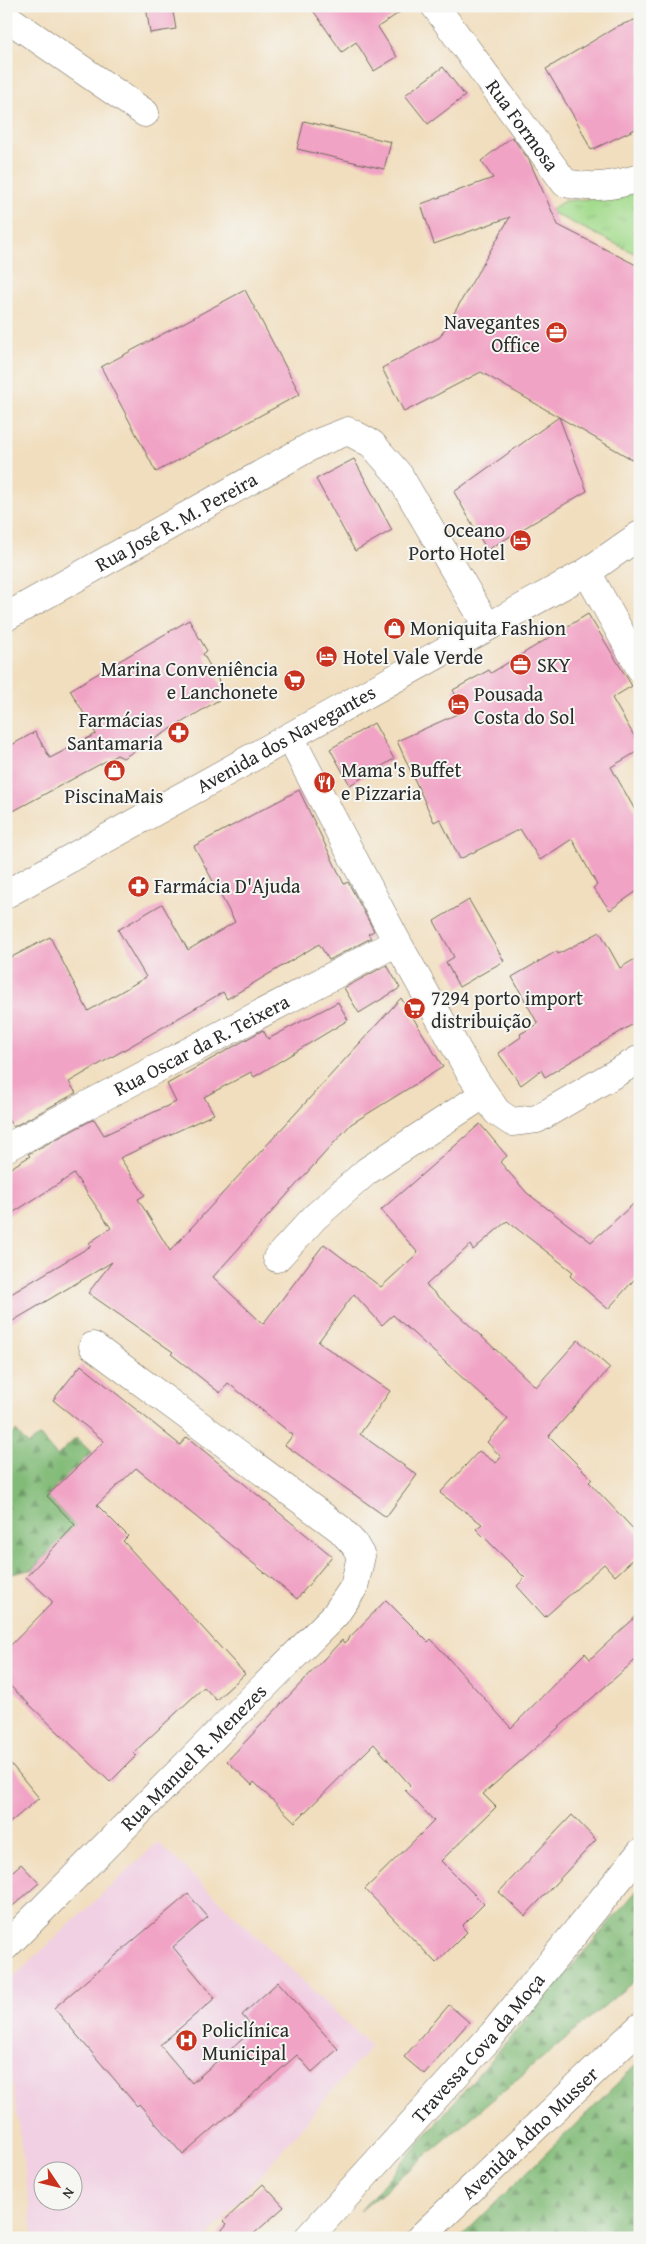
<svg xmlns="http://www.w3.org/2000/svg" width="646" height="2244" font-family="'Gentium Book Plus',serif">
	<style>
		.built { fill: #f1d0e3; fill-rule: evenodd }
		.grass { fill: url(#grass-tufts); stroke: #67835c }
		.forest { fill: url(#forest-firs); stroke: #567352 }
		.building { fill: #f1a3c5 }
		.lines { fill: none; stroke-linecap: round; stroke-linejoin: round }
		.minor-casing { stroke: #706a5e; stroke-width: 29 }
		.major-casing { stroke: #706a5e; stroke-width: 29 }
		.minor { stroke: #fff; stroke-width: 28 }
		.major { stroke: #fff; stroke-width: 28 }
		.labels { text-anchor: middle; stroke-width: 4; stroke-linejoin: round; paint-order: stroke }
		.street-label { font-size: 20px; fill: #2b2b2b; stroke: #f6f6f2 }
		.poi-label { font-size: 20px; fill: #2b2b2b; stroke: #f6f6f2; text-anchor: start }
	</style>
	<defs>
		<pattern id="grass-tufts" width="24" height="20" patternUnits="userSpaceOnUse" patternTransform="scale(1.25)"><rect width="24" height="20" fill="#a3db8c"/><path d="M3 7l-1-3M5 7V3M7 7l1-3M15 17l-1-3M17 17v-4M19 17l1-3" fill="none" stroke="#8cbc79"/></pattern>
		<pattern id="forest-firs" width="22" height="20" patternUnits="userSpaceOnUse" patternTransform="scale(1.25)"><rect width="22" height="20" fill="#82bb78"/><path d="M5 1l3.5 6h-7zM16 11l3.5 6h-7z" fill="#6b9863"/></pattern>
	</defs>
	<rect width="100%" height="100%" fill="#f6f6f2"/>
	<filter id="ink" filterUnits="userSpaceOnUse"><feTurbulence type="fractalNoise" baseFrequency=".02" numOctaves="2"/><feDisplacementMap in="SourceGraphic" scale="10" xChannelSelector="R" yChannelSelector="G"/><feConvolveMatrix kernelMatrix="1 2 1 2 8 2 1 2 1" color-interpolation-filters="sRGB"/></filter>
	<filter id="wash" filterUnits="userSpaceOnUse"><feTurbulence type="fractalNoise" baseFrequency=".0096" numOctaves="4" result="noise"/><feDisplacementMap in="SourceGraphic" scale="20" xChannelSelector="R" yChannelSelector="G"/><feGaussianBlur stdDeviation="1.12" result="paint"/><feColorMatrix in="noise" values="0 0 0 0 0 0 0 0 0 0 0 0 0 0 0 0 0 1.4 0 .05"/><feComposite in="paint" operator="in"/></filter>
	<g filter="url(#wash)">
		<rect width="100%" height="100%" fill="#f1debe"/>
		<path class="built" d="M158,1842L371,2046L207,2238H34L6,2037V1984ZM42,2172H72V2202H42Z"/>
		<polygon class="grass" points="640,189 640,256 549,211 564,201 621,196"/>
		<g class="forest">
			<polygon points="16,1431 28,1445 40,1436 57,1456 76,1438 92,1453 47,1496 75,1526 33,1569 7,1575 6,1441"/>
			<polygon points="640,1887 640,1976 360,2211"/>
			<polygon points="640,2061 640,2238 460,2238"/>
		</g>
		<g id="blocks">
			<g class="building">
				<polygon points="146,6 172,6 176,29 150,33"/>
				<polygon points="310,6 409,6 378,27 397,57 374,71 356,42 342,52"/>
				<polygon points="640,18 640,127 591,150 580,127 546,69 618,26"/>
				<polygon points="443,67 465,96 428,124 405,95"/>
				<polygon points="304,121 391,142 384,169 297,149"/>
				<polygon points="512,137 529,160 558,225 640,267 640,464 481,372 404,412 382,368 440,337 510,217 434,244 421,204 493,178 481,161"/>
				<polygon points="245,290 300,394 156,472 101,367"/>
				<polygon points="559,417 587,491 487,550 454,492"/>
				<polygon points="354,459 392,530 355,551 316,479"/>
				<polygon points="588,614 632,686 612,698 640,746 640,750 611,767 640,819 640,889 610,910 593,888 597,885 572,839 540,860 520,829 460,859 440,819 434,822 397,741 464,711 453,690 489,670 491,673"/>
				<polygon points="189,620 207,651 203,654 227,695 123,758 117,755 6,815 6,748 35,732 50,758 96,734 70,690"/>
				<polygon points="374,723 394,759 350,785 330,749"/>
				<polygon points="299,790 344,884 348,882 374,931 368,934 371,938 329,960 319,944 227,999 223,992 69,1082 76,1093 13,1127 6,1116 6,960 50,937 88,1011 146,977 118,930 162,904 188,950 235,922 194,846"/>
				<polygon points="469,900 504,961 459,987 446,962 454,957 434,921"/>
				<polygon points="600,932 620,968 640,956 640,1020 545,1077 541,1070 521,1085 498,1053 521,1037 520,1034 538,1024 512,977 557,951 558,954"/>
				<polygon points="387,965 400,988 359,1013 344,988"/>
				<polygon points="401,998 443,1067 351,1124 213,1277 263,1324 324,1244 381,1287 418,1253 381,1210 480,1124 507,1156 500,1162 527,1193 591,1242 640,1198 640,1273 608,1309 570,1276 573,1272 507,1221 473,1250 470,1245 426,1285 536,1387 578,1340 610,1368 549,1436 592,1479 589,1482 640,1536 640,1553 615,1576 604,1564 545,1617 517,1586 525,1578 476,1529 482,1524 440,1493 479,1451 496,1463 501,1457 487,1442 508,1419 393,1315 382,1325 354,1294 318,1342 390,1391 360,1434 417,1475 386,1517 285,1445 293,1435 228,1383 220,1393 171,1354 173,1352 88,1293 112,1262 6,1325 6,1297 91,1246 89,1243 111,1228 74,1174 6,1217 6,1171 30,1156 28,1154 94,1119 104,1135 176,1102 167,1084 263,1030 268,1039 338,1002 348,1020 254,1077 251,1072 204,1097 214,1114 120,1158 145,1195 138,1199 170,1251"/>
				<polygon points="81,1365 180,1445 187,1437 332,1556 297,1599 136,1468 97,1505 128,1536 123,1541 245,1674 216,1700 204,1687 133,1753 136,1756 110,1782 6,1682 6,1650 53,1602 26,1577 75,1525 47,1496 104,1441 53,1400"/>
				<polygon points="386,1600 428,1642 431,1639 511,1728 585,1653 590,1659 640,1613 640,1656 483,1794 496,1807 441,1861 484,1904 462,1926 467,1932 436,1963 365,1889 434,1821 405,1790 410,1785 374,1744 295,1822 254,1782 252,1785 227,1761 342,1640 344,1643"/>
				<polygon points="6,1758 39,1798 6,1826"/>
				<polygon points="572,1815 596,1840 525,1916 499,1892"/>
				<polygon points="21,1864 39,1883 6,1912 6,1877"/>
				<polygon points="188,1894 208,1917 173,1947 215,1998 160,2045 192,2083 254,2029 242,2015 278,1982 338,2049 312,2072 297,2055 183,2155 139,2104 137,2106 54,2008"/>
				<polygon points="449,2005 469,2022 424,2074 404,2057"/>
				<polygon points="263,2184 284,2207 249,2238 215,2238 227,2224 224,2221"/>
			</g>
		</g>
	</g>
	<g filter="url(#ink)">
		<use href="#blocks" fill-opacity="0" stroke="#706a5e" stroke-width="1"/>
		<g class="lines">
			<defs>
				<g id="minor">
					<path id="s1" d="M435,6L565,183C593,189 613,186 640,178"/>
					<polyline points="6,17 145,113"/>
					<polyline points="587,572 640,668"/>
					<path id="s2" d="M6,617L315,444L348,431L372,444L399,475L487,626"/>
					<polyline points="290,737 397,942 469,1071 497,1112 512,1122 537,1119 640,1059"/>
					<path id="s3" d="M6,1148L397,942"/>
					<polyline points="277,1258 315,1217 367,1171 483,1095"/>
					<path id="s4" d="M6,1946L335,1615L354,1587L361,1556L354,1544L340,1529L93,1346"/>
					<path id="s5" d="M308,2238L492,2035L640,1853"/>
				</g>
				<g id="major">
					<path id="s6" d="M6,894L587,572L640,535"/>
					<path id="s7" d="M420,2238L640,2027"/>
				</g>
			</defs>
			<use href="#minor" class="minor-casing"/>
			<use href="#major" class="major-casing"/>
			<use href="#minor" class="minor"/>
			<use href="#major" class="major"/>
		</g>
	</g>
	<defs>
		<symbol id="office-disc" viewBox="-11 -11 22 22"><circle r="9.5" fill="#c8321e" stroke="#f6f6f2"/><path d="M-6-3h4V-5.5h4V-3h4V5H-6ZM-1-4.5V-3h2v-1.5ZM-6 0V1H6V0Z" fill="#fff"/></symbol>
		<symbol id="hotel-disc" viewBox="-11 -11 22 22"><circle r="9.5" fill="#c8321e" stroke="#f6f6f2"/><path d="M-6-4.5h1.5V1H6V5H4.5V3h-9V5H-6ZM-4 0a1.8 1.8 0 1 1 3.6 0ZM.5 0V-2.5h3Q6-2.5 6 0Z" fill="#fff"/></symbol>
		<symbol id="shop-disc" viewBox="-11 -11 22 22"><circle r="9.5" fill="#c8321e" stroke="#f6f6f2"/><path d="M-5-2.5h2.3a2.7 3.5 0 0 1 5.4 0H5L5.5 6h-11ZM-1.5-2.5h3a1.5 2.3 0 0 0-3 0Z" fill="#fff"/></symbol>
		<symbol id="supermarket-disc" viewBox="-11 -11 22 22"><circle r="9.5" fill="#c8321e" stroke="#f6f6f2"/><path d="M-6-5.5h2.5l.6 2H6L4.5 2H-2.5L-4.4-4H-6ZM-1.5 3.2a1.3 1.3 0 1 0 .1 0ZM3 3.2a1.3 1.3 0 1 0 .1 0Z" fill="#fff"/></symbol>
		<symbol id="pharmacy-disc" viewBox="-11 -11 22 22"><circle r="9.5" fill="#c8321e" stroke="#f6f6f2"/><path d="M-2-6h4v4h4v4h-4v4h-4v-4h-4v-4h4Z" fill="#fff"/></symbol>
		<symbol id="restaurant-disc" viewBox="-11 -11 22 22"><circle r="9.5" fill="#c8321e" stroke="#f6f6f2"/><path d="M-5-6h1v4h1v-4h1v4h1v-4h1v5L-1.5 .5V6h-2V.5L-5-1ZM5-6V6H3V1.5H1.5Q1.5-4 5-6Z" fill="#fff"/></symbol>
		<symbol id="hospital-disc" viewBox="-11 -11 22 22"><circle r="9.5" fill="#c8321e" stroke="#f6f6f2"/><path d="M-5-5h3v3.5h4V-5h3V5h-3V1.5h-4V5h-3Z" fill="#fff"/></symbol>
	</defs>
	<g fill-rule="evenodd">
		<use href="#office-disc" x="544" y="320" width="25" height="25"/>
		<use href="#hotel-disc" x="508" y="528" width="25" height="25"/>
		<use href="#shop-disc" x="382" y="616" width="25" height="25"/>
		<use href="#hotel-disc" x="314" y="644" width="25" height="25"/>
		<use href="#office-disc" x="508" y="652" width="25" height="25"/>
		<use href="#supermarket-disc" x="282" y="668" width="25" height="25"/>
		<use href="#hotel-disc" x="446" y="692" width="25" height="25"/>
		<use href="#pharmacy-disc" x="166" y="720" width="25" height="25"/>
		<use href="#shop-disc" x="102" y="758" width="25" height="25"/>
		<use href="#restaurant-disc" x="312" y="770" width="25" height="25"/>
		<use href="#pharmacy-disc" x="126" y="874" width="25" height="25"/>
		<use href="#supermarket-disc" x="402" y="996" width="25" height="25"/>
		<use href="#hospital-disc" x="174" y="2028" width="25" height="25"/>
	</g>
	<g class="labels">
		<g class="street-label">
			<text dy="7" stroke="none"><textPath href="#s1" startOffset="148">Rua Formosa</textPath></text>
			<text dy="7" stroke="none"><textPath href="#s2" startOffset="195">Rua José R. M. Pereira</textPath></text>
			<text dy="7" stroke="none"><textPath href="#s6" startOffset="320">Avenida dos Navegantes</textPath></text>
			<text dy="7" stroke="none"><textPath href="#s3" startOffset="221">Rua Oscar da R. Teixera</textPath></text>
			<text dy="7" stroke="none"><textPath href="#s4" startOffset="266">Rua Manuel R. Menezes</textPath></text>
			<text dy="7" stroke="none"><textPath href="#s5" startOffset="255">Travessa Cova da Moça</textPath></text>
			<text dy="7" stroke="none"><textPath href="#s7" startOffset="152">Avenida Adno Musser</textPath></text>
		</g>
		<g class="poi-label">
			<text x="540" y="329" text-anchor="end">Navegantes<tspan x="540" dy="23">Office</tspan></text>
			<text x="505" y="537" text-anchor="end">Oceano<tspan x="505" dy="23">Porto Hotel</tspan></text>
			<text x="410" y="635">Moniquita Fashion</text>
			<text x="343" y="664">Hotel Vale Verde</text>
			<text x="537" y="672">SKY</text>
			<text x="278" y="676" text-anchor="end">Marina Conveniência<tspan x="278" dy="23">e Lanchonete</tspan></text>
			<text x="474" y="701">Pousada<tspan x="474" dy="23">Costa do Sol</tspan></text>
			<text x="163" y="727" text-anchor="end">Farmácias<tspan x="163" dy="23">Santamaria</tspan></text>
			<text x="341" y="777">Mama's Buffet<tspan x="341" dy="23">e Pizzaria</tspan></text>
			<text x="114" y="803" text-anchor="middle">PiscinaMais</text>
			<text x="154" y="893">Farmácia D'Ajuda</text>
			<text x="431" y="1005">7294 porto import<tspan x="431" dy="23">distribuição</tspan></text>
			<text x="202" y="2037">Policlínica<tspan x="202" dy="23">Municipal</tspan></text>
		</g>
	</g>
	<rect width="646" height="2244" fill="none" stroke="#f6f6f2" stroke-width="25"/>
	<g transform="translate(58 2186) rotate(125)"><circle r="24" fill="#f6f6f2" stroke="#a5a5a2"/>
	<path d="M0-4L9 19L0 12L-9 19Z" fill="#c8321e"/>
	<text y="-8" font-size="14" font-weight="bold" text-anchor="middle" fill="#2b2b2b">N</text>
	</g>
</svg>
